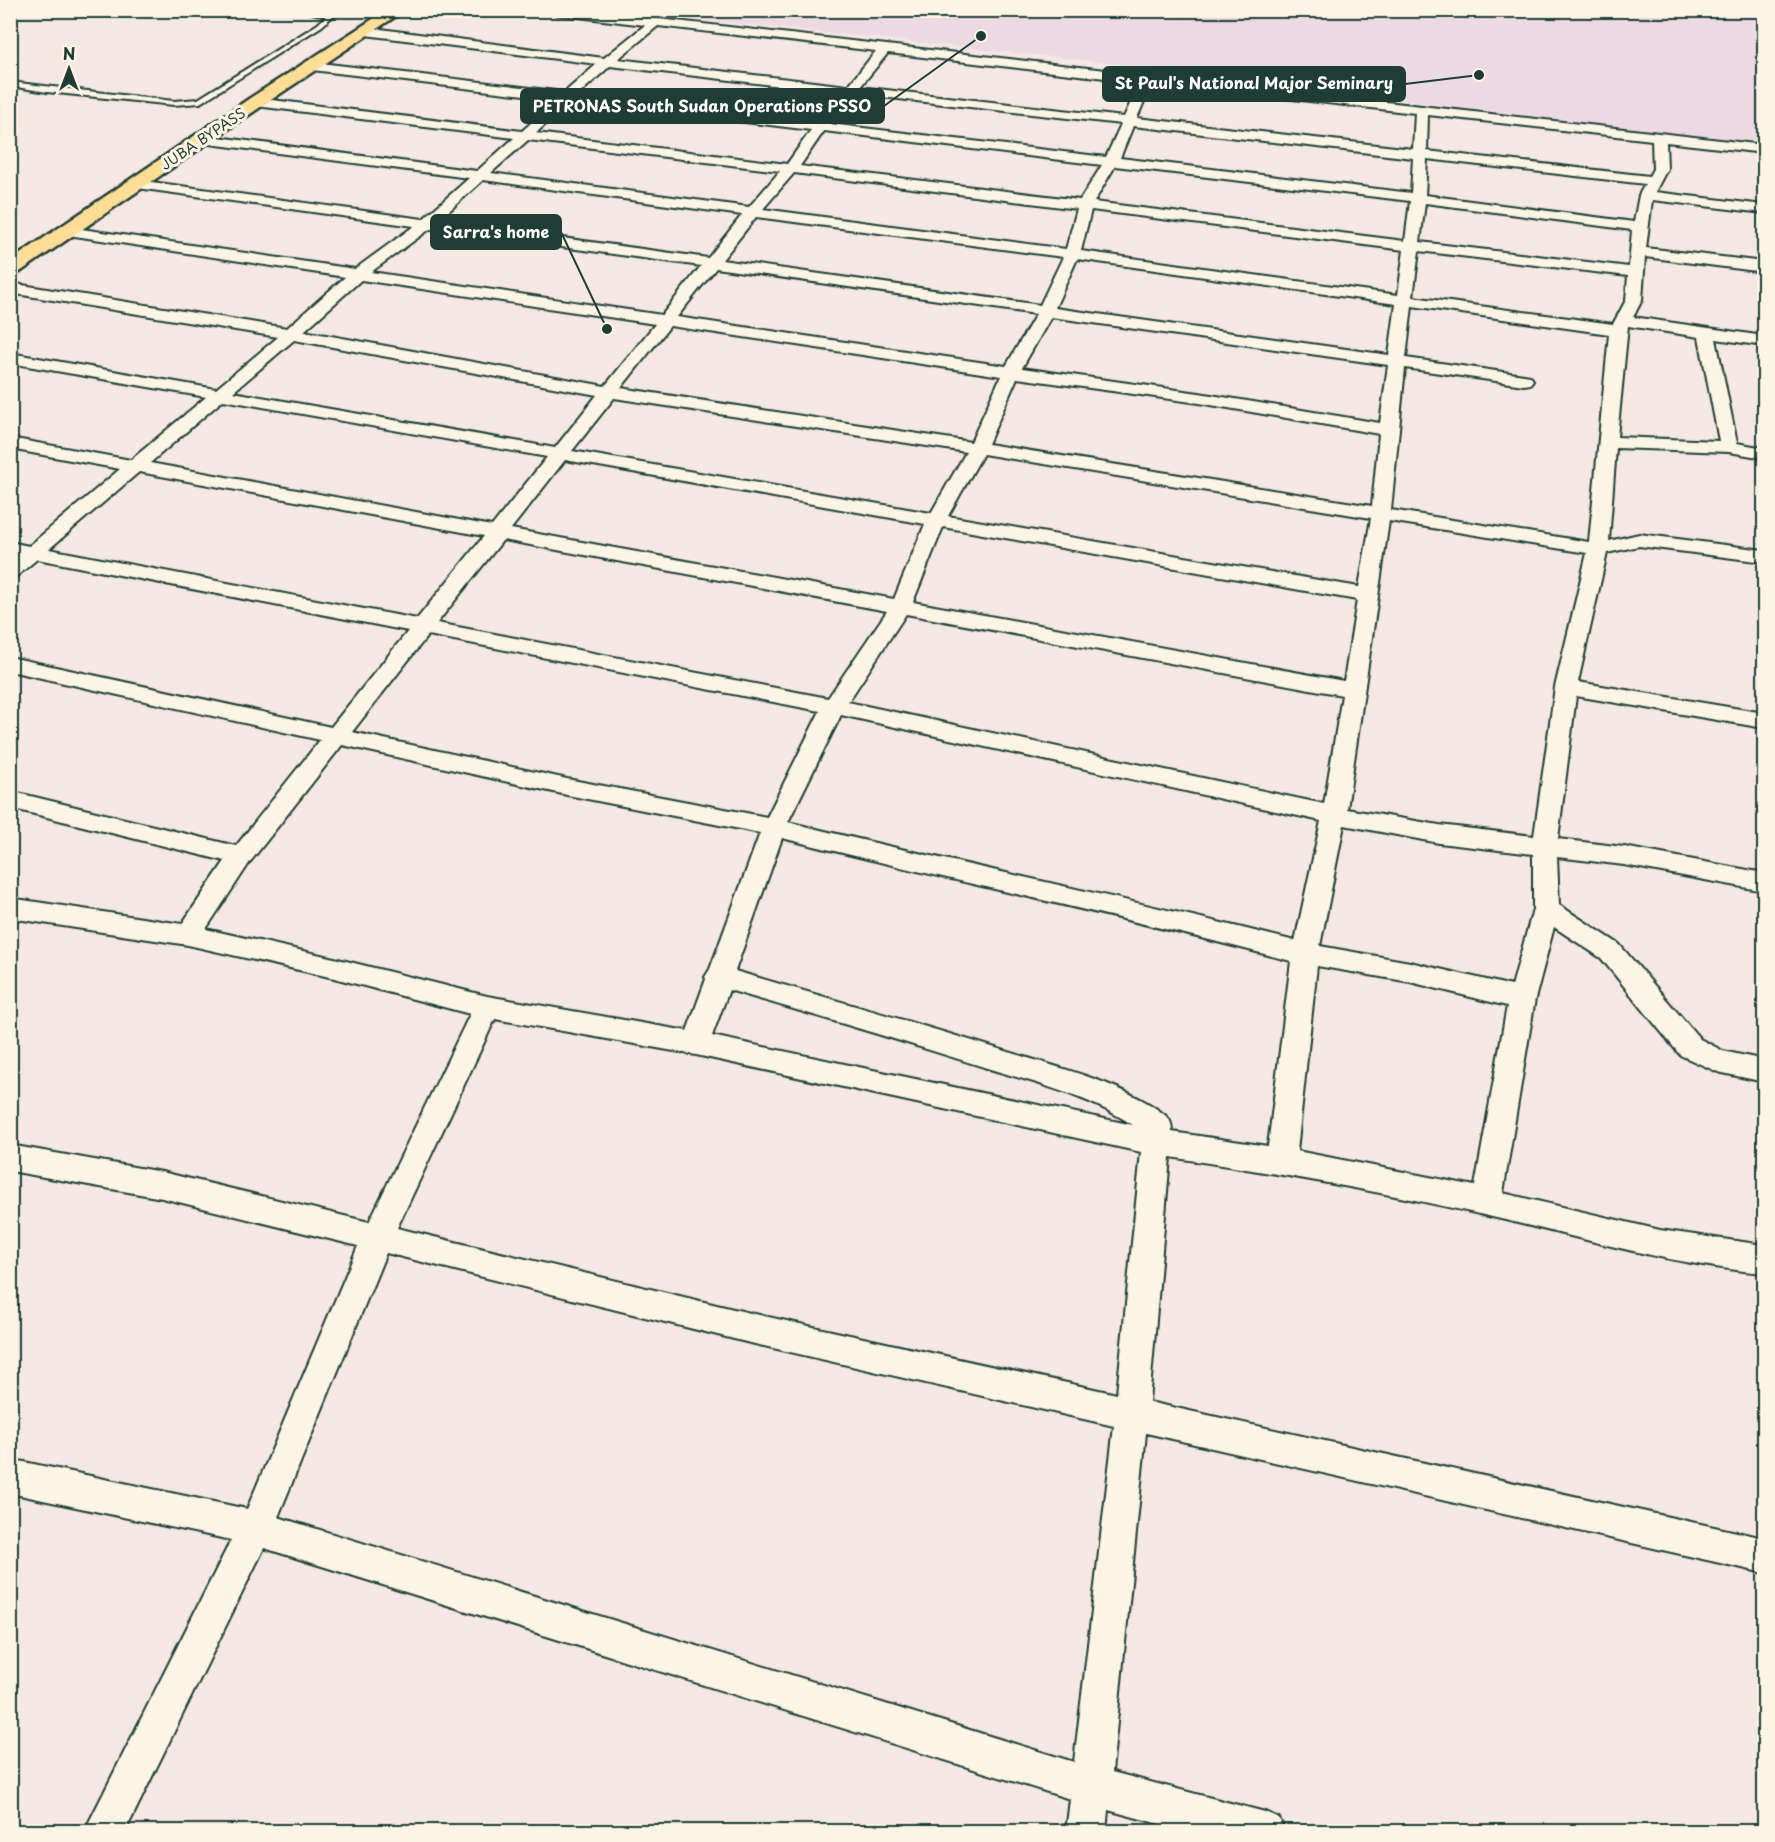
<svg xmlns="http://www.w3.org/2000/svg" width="1775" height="1842" font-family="'Playpen Sans',sans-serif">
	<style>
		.built { fill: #ecd9e2 }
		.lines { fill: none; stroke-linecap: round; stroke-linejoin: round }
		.lane-casing { stroke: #1f3d34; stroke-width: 4 }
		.street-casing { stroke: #1f3d34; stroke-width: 4 }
		.primary-casing { stroke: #1f3d34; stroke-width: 5 }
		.lane { fill: #fcf5e5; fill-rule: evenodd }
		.street { fill: #fcf5e5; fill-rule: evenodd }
		.primary { fill: #fedd96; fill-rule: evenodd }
		.labels { text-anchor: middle; stroke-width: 6; stroke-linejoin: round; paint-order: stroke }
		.far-street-label { font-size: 14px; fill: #1f3d34; stroke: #fcf5e5 }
		.leader { fill: none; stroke: #1f3d34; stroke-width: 2 }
		.callout-dot { fill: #1f3d34; stroke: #fcf5e5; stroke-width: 2 }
		.callout { fill: #1f3d34; stroke: #1f3d34; stroke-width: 2 }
		.callout-label { font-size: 16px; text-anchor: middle; font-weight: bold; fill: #fff }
	</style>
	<rect width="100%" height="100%" fill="#f5e8e4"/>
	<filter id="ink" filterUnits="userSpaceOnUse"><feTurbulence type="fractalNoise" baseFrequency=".0167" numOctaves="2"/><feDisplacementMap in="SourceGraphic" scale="12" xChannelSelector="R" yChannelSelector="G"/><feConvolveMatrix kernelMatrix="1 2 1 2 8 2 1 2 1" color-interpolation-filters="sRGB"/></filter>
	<g filter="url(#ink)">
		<polygon class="built" points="621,11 1764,11 1764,145 1091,61"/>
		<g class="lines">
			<defs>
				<polygon id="lane" points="298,10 315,10 334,15 322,26 200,103 174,105 47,92 10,86 10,82 174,101 198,99 318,24 326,16"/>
				<path id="street" d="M540,10H580L1764,145V153L1666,142L1667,169L1655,192L1764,205V213L1652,200L1646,248L1764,262V272L1645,257L1642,300L1633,317L1764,336V346L1716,339L1737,443L1764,448V458L1729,452L1616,448L1609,541L1639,534L1764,550V562L1639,546L1607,553L1578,682L1764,713V728L1576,696L1558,839L1624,847L1764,873V891L1624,865L1557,857L1559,905L1619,944L1700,1039L1723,1051L1764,1060V1082L1718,1072L1680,1055L1601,958L1554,927L1535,999L1503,1193L1660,1230L1764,1245V1273C1670,1265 1580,1237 1488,1216C1383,1192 1276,1173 1170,1157L1149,1402L1764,1538V1573L1146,1433L1112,1772L1265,1812L1279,1818L1285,1832H1189L1108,1810L1106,1832H1066L1070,1799L264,1548L125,1832H84L231,1540L10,1493V1459L247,1509L358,1246L162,1198L10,1171V1145L162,1172L369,1222L470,1014L334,978L188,945L10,918V898L182,924L225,861L10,808V791L236,846L320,740L10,671V657L331,727L408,631L37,559L17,576L10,578V561L18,555L10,554V542L29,546L120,469L10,449V438L131,460L206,397L10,363V353L216,389L278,337L10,293V283L287,328L345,277L68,235L61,231L68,227L355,269L414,226L137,188L130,184L137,180L423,219L469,178L202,143L195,139L202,135L477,171L514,138L256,106L250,102L256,98L522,131L558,99L312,70L306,66L312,62L565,92L597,64L365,35L359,31L365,27L604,58L645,25L545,13ZM658,26L876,51L848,86L618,59ZM888,53L1140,82L1124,117L860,87ZM610,66L842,93L817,122L579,94ZM1152,83L1415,113L1413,149L1137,118ZM854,94L1121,124L1106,157L830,124ZM571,101L811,130L787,164L536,133ZM1428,115L1652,140L1653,169L1649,176L1427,151ZM1133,126L1413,158L1411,193L1120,158ZM824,131L1102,165L1080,200L800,166ZM528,140L780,171L749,207L491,173ZM1427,159L1645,184L1639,195L1634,222L1425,195ZM1115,166L1410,201L1405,241L1094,202ZM794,173L1077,209L1066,249L763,209ZM483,180L742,215L708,258L438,221ZM1425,203L1632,230L1629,267L1420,242ZM1091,210L1404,250L1398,295L1081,251ZM756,217L1063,257L1040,305L722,260ZM430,229L701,266L662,315L371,272ZM1419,251L1628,276L1626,300L1613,324L1413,297ZM1077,259L1396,304L1389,355L1055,308ZM716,268L1036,314L1006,366L677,317ZM361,280L655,324L605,386L304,331ZM1412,306L1609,334L1589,542L1391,510L1405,368L1524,385L1530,384L1533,380L1530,376L1524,375L1406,358ZM1051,317L1388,365L1380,423L1199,393L1022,368ZM670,326L1001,376L971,442L621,388ZM1628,326L1699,337L1719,441L1617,437ZM294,340L597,395L555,448L233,392ZM1017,378L1199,403L1379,434L1372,506L988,444ZM614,398L966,452L931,513L572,451ZM223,400L547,457L492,526L150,463ZM983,454L1371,518L1359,587L948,516ZM565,460L925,524L894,599L511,529ZM139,472L484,536L417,619L49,549ZM1389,521L1587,553L1555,687L1534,836L1439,825L1347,809ZM943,527L1357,600L1344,681L913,602ZM503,540L887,611L828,698L437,623ZM906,614L1342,695L1324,804L848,702ZM428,635L820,711L767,817L567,779L352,732ZM841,715L1321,821L1295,941C1127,898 957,864 788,822ZM342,745L567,795L760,833L710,969L705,977L706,979L687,1031L487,996L334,958L206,929L250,862ZM1344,825L1439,843L1533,854V909L1512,986L1410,962L1320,946ZM782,838C951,881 1122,916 1291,961L1268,1146L1172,1132C1172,1126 1171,1120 1166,1116C1131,1086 1060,1068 1015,1054C922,1025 829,998 735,971ZM1317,966L1410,982L1507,1006L1475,1186L1297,1151ZM729,990C816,1016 903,1041 990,1069C1039,1084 1091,1097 1133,1125L712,1036ZM495,1019L696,1055L1141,1152L1117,1394L746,1312L397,1228ZM386,1253L746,1342L1114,1426L1074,1762L278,1517Z"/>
				<polygon id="primary" points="387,10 405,10 262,106 17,274 10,276 10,261 250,98"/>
			</defs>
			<use href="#lane" class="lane-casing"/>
			<use href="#street" class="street-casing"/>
			<use href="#primary" class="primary-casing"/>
			<use href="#lane" class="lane"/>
			<use href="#street" class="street"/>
			<use href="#primary" class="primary"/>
		</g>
	</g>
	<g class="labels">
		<g class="far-street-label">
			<text transform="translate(203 139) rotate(-34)" y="5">JUBA BYPASS</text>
		</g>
	</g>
	<path class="leader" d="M1479 75L1405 84M981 36L884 106M607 329L561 232"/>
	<g class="callout-dot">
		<circle cx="1479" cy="75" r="6"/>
		<circle cx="981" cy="36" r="6"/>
		<circle cx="607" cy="329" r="6"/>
	</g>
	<g class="callout">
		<rect x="1103" y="67" width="302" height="34" rx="6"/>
		<rect x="521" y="89" width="363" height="34" rx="6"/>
		<rect x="431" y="215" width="130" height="34" rx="6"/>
	</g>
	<g class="callout-label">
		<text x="1254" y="89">St Paul's National Major Seminary</text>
		<text x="702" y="112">PETRONAS South Sudan Operations PSSO</text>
		<text x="496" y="238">Sarra's home</text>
	</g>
	<rect width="1775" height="1842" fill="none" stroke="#fcf5e5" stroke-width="36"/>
	<rect x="18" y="18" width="1739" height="1806" fill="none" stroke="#1f3d34" stroke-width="2" filter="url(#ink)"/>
	<g transform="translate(69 69)" stroke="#fcf5e5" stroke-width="4.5" paint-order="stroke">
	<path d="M0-4.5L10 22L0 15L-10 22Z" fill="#1f3d34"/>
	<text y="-9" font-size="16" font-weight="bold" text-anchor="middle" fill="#1f3d34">N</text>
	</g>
</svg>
